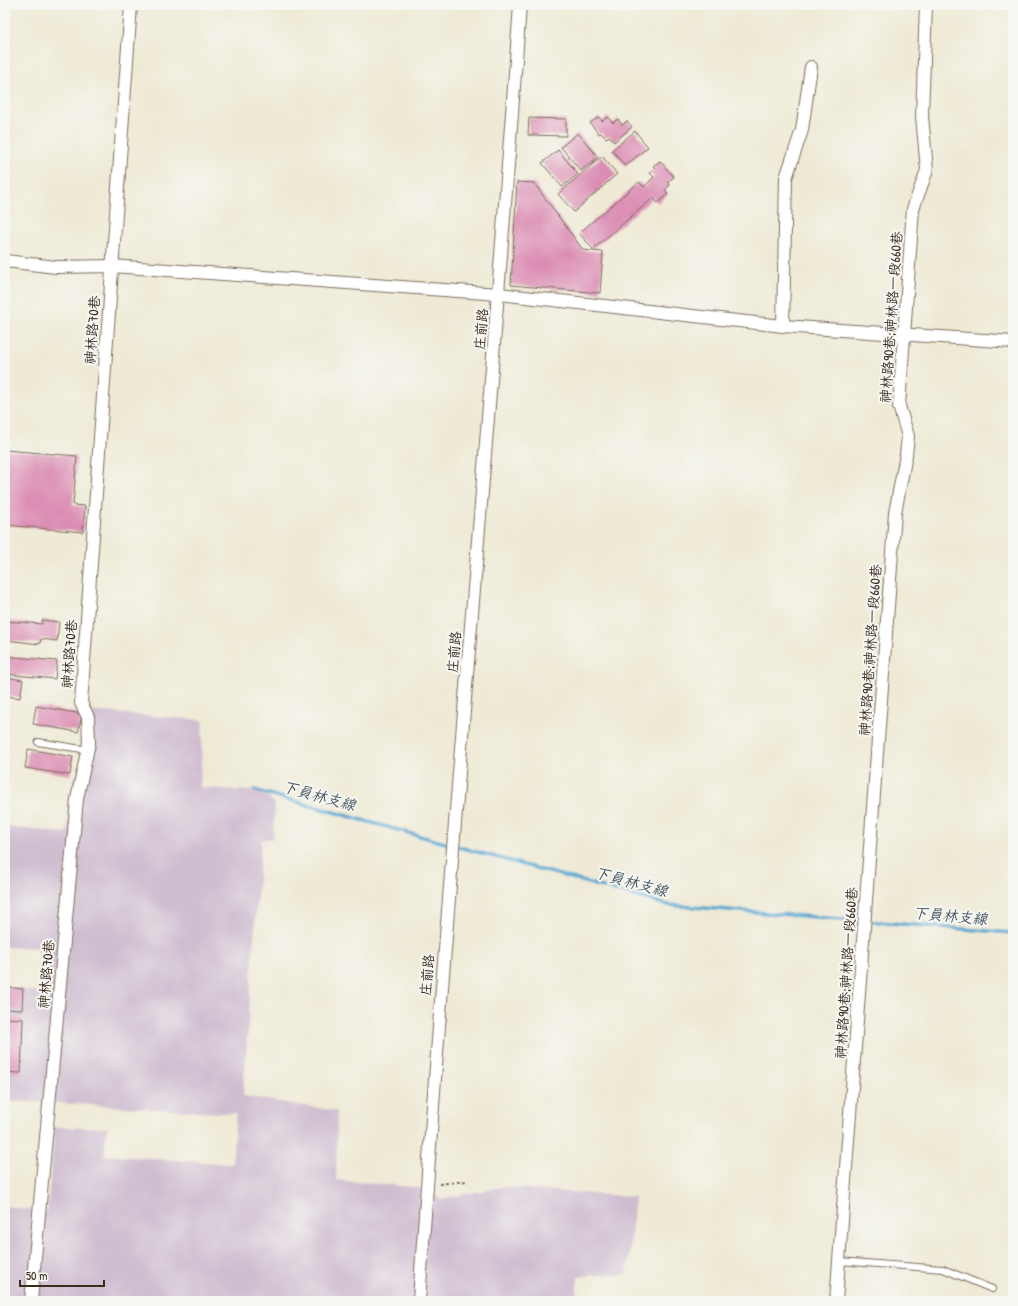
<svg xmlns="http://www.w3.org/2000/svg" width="1018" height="1306" font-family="'Patrick Hand','LXGW WenKai TC',sans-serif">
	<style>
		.industrial { fill: #cfbdd0 }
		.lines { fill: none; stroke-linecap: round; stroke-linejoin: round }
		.stream { stroke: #57a6d1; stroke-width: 3.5 }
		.building { fill: #db8db3 }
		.lane-casing { stroke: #7a6d5e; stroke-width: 8 }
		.street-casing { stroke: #7a6d5e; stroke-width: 14 }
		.path { stroke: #7a6d5e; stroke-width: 2; stroke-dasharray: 3 3; stroke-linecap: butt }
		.lane { stroke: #fff; stroke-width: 6 }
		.street { stroke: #fff; stroke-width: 12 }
		.labels { text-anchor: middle; stroke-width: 4; stroke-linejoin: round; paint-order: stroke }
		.street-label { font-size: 14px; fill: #3b2a1e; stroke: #f6f6f2 }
		.water-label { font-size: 15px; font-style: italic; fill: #45555d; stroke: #f6f6f2 }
	</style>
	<rect width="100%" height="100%" fill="#f6f6f2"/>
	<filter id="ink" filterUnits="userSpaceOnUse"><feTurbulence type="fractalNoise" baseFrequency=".025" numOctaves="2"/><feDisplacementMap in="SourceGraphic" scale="8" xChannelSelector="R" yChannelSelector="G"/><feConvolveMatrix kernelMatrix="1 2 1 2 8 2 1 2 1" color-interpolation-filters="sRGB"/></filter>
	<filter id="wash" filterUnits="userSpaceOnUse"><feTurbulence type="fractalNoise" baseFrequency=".012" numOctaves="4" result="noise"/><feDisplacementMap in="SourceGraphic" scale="16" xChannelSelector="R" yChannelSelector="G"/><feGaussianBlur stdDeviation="0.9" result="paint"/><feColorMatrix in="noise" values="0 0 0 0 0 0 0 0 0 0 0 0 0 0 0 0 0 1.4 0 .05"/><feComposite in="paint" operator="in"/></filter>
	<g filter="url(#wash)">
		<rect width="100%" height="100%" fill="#efead5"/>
		<polygon class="industrial" points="90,711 203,720 200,787 263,792 275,804 273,838 261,840 243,1096 337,1111 336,1180 423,1188 441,1199 502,1187 635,1197 627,1274 578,1276 576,1301 5,1301 5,1206 47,1212 55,1127 107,1128 104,1155 232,1164 236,1114 57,1103 5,1101 5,989 49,992 50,971 41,969 38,948 5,947 5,827 66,833 73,779 93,761"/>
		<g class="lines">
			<polyline class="stream" points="254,790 668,905 1013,933"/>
		</g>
		<g id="blocks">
			<g class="building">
				<polygon points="599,117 602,121 608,117 613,123 618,119 622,125 627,121 632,127 614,142 610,136 606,138 601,133 599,134 590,123"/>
				<polygon points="529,118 566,119 566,136 528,135"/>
				<polygon points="635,131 648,147 625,166 612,150"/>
				<polygon points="578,133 598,157 581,171 561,147"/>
				<polygon points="558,150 578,174 562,187 542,163"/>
				<polygon points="602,156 617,174 574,212 558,194"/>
				<polygon points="660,161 674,177 667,182 670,185 665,190 668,194 658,203 653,198 593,249 579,233 639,182 644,187 654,177 650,173 655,168 653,166"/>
				<polygon points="517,182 534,183 583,250 603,252 600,293 511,285"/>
				<polygon points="5,450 77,456 73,505 85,506 83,532 5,525"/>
				<polygon points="42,620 59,622 57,641 41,639 40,644 5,640 5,621 42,624"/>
				<polygon points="5,656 57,661 55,679 5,674"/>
				<polygon points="5,677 23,680 20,698 5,696"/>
				<polygon points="36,706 82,714 78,732 33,724"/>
				<polygon points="28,749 73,757 70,775 25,768"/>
				<polygon points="5,987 23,989 22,1010 5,1009"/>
				<polygon points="5,1018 23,1019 21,1073 5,1072"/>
			</g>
		</g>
	</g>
	<g filter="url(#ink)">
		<use href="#blocks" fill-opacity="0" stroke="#7a6d5e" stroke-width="1"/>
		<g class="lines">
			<defs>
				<g id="lane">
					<polyline points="38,742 88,750"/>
					<polyline points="839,1261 943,1269 992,1289"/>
				</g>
				<g id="street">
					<polyline points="5,261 56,267 112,266 499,294 783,326 1013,342"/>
					<polyline points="783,326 786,178 802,130 811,67"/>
					<polyline points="31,1301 77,799 89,743 88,717 81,703 131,5"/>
					<path d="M419,1301C448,869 489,437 520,5"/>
					<polyline points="836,1301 895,513 906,455 908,436 899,406 913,209 927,170 922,116 926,5"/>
				</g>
			</defs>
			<use href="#lane" class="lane-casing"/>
			<use href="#street" class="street-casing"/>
			<polyline class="path" points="439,1184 467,1181"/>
			<use href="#lane" class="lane"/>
			<use href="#street" class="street"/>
		</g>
	</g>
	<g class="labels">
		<g class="street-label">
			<text transform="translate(891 317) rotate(-86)" y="5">神林路90巷;神林路一段660巷</text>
			<text transform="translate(481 329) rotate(-85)" y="5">庄前路</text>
			<text transform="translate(92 330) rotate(-86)" y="5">神林路70巷</text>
			<text transform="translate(870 650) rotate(-86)" y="5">神林路90巷;神林路一段660巷</text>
			<text transform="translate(454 652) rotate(-85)" y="5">庄前路</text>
			<text transform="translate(69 654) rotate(-86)" y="5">神林路70巷</text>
			<text transform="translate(846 973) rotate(-86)" y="5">神林路90巷;神林路一段660巷</text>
			<text transform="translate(46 974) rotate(-85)" y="5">神林路70巷</text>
			<text transform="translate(427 975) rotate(-85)" y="5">庄前路</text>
		</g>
		<g class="water-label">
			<text transform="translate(319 796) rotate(15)" y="5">下員林支線</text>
			<text transform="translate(631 882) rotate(15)" y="5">下員林支線</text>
			<text transform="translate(950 916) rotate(5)" y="5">下員林支線</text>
		</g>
	</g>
	<rect width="1018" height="1306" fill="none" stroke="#f6f6f2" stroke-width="20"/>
	<path d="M20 1280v6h84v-6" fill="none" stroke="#3b2a1e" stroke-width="2"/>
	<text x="26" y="1280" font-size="12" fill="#3b2a1e" stroke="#f6f6f2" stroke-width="3" paint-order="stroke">50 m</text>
</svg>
